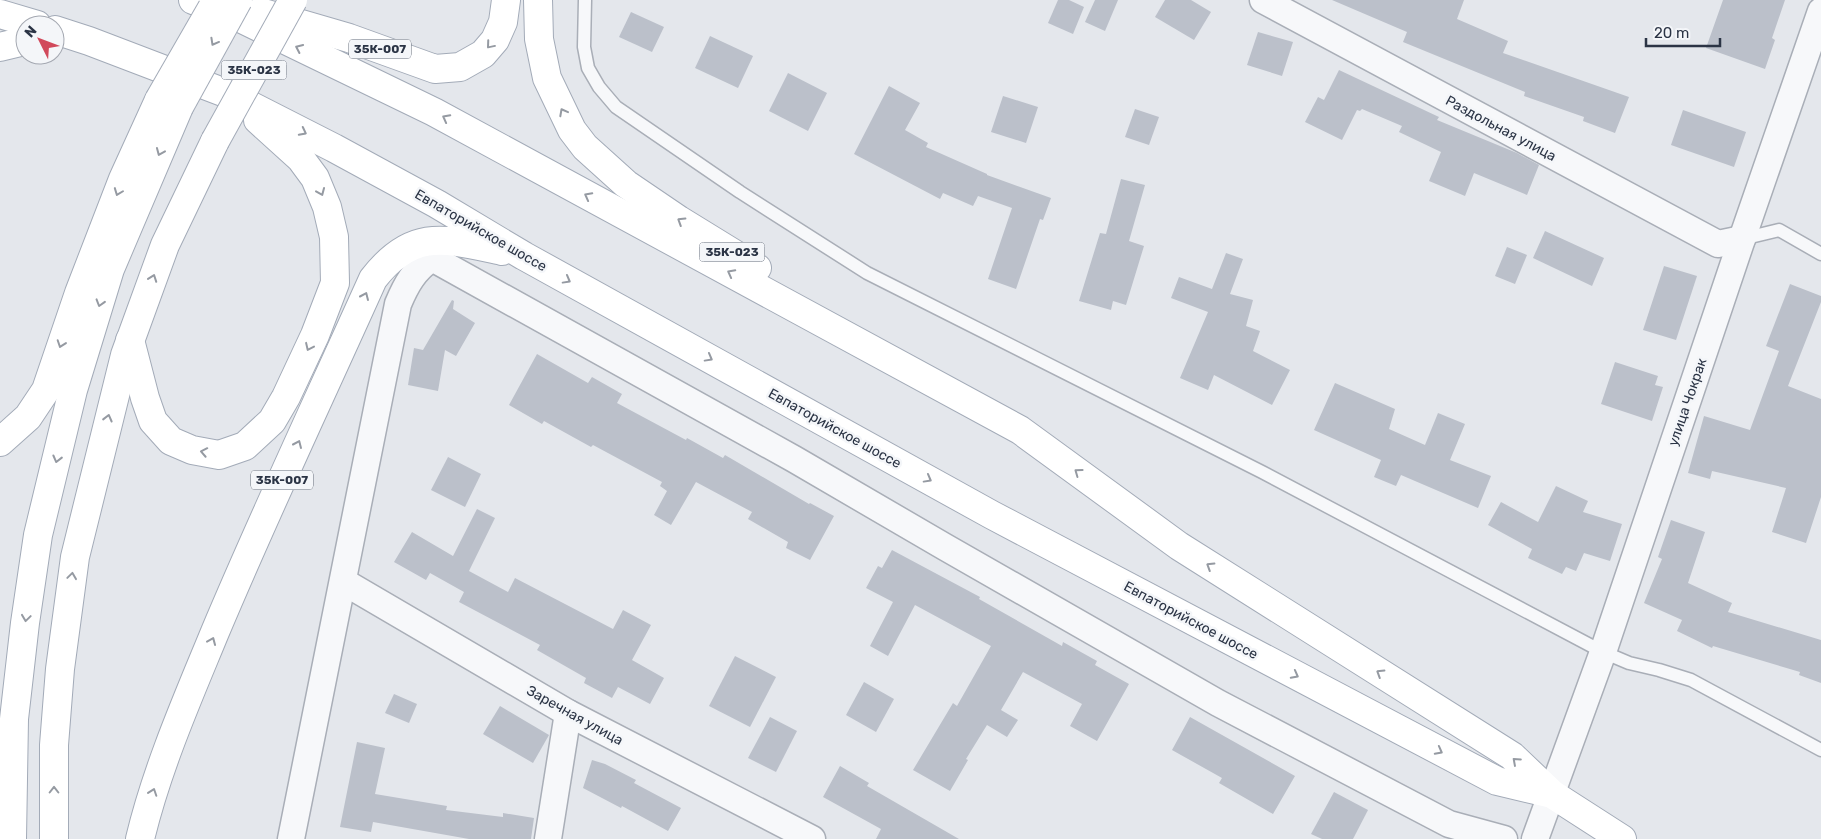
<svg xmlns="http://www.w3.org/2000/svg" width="1821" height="839" font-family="Rubik,sans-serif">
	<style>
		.building { fill: #bbc0ca }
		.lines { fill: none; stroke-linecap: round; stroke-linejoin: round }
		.lane-casing { stroke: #a9aeb7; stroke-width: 15 }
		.street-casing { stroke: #a9aeb7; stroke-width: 29 }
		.primary-casing { stroke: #a3abb8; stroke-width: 30 }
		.lane { stroke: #f7f8fa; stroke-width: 12 }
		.street { stroke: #f7f8fa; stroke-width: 26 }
		.primary { stroke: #fff; stroke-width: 28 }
		.primary-bridge-casing { stroke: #a3abb8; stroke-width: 30; stroke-linecap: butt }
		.primary-bridge { stroke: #fff; stroke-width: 28 }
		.oneway { stroke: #959aa2 }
		.labels { text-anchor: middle; stroke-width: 5; stroke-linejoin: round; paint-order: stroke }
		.shield { fill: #f4f6f9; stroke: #676e7b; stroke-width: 1 }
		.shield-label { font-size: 12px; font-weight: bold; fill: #2b3445 }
		.street-label { font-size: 14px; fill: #2b3445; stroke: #f4f6f9 }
	</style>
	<rect width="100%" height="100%" fill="#e4e7ec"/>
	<g class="building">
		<polygon points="1058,0 1069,0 1084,7 1073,34 1048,23"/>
		<polygon points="1095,0 1118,0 1105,31 1085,22"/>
		<polygon points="1165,0 1191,0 1211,12 1194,40 1155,17"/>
		<polygon points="1332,0 1464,0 1457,19 1508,41 1503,53 1629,97 1615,133 1583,121 1584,117 1524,96 1525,92 1403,42 1407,32"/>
		<polygon points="1723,0 1785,0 1772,38 1775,40 1765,69 1706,48"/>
		<polygon points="631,12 664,27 652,52 619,37"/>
		<polygon points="1258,32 1293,42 1282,76 1247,65"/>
		<polygon points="710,36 753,56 738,88 695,68"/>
		<polygon points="1339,70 1439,117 1437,120 1517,153 1539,165 1527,195 1474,173 1465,196 1429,181 1441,152 1399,132 1402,126 1362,109 1360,111 1357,110 1342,140 1305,122 1318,97 1324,100"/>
		<polygon points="788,73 827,93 808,131 769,111"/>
		<polygon points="889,86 920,103 905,130 928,143 926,147 987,174 987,175 1051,198 1043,220 1040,219 1016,289 988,279 1012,208 978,196 973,206 943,193 940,199 854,154"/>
		<polygon points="1003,96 1038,107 1026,143 991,132"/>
		<polygon points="1135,109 1159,117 1149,145 1125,137"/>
		<polygon points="1683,110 1746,132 1734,167 1671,145"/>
		<polygon points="1121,179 1145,185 1129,241 1144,246 1126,305 1113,301 1111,310 1079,301 1100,233 1106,234"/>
		<polygon points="1545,231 1604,258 1592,286 1533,258"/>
		<polygon points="1507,247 1527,255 1515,284 1495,276"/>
		<polygon points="1226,253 1243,259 1230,294 1253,300 1246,326 1260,331 1253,351 1290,370 1272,405 1214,375 1208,390 1180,378 1208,312 1171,298 1179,277 1212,289"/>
		<polygon points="1664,266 1697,276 1676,340 1643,330"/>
		<polygon points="1790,284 1821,296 1821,302 1788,386 1821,399 1821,497 1806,543 1772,532 1786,488 1712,471 1710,479 1688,473 1704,416 1750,430 1779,351 1766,346"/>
		<polygon points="452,300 454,301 453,309 475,323 456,356 445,350 438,391 408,385 414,348 423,350"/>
		<polygon points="537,354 588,383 592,377 622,394 617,403 686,440 687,438 723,458 725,455 809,504 810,503 834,516 810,560 786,548 788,542 748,519 752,512 696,482 671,525 654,515 667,491 660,486 662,482 593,445 591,447 544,421 542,424 509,405"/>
		<polygon points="1615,362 1658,376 1655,385 1663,387 1652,421 1601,404"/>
		<polygon points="1335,383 1395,409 1389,429 1425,445 1438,413 1465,424 1450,460 1491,476 1478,508 1401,475 1396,486 1374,477 1381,460 1314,430"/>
		<polygon points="448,457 481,474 465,507 431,490"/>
		<polygon points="1556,486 1588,501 1583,512 1622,524 1610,561 1584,553 1576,571 1566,567 1562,574 1528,558 1532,549 1488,525 1501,502 1538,522"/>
		<polygon points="477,509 495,518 469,571 508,592 515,578 613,629 623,610 651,625 632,660 664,678 650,704 618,687 612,698 584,683 586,678 537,650 540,645 459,602 464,592 430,573 426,580 394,562 412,532 453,556"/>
		<polygon points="1671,520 1705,532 1688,583 1732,603 1728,612 1821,640 1821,683 1799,675 1800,672 1713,646 1712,648 1677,631 1682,620 1644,603 1662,559 1658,557"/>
		<polygon points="892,550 980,597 979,599 1062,646 1063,642 1097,661 1095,665 1129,684 1097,741 1070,726 1082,704 1023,672 1001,710 1018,720 1007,737 987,725 966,759 968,760 950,791 913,770 953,703 957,706 991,646 915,605 888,656 870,646 893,602 866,588 878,566 882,568"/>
		<polygon points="735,656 776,677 750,727 709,706"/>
		<polygon points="864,682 894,699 876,732 846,715"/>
		<polygon points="394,694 417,704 409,723 385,713"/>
		<polygon points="500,706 549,735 533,763 483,734"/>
		<polygon points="770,717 797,731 776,772 748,758"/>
		<polygon points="1190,717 1295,776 1273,814 1219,783 1222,778 1172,750"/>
		<polygon points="357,742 385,748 375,794 447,806 446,810 503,817 503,813 534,818 531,839 469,839 373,822 371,832 340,827"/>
		<polygon points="592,760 605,764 636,780 634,783 681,808 668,831 622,806 621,808 583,788"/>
		<polygon points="840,766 869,783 867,786 959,839 876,839 881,829 823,797"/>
		<polygon points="1334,792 1368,810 1353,839 1322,839 1311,834"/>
	</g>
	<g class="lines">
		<defs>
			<g id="lane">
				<polyline points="585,0 584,47 588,68 599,87 616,107 740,192 867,273 1262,472 1603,652 1629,663 1659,670 1691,680 1821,750"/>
				<polyline points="1742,239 1779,230 1821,254"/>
			</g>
			<g id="street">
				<polyline points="1263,0 1718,244 1742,239"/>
				<polyline points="344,582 568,713 812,839"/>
				<path d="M291,839L398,304C406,285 414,270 432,258L794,459L945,547L1218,703L1449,824L1504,839"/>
				<polyline points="548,839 568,713"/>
				<polyline points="1535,839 1603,652 1742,239 1821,11"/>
			</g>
			<g id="primary">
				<polyline points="193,0 240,18 434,112 1020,430 1179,546 1512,756 1552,794 1622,839"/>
				<polyline points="538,0 539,39 547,78 572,130 585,147 626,184 679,220 757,268"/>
				<polyline points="260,12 349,38 435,69 460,67 483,54 495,40 503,22 506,0"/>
				<polyline points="0,14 37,25"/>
				<polyline points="55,30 89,41 228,94 334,148 437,204 524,256 992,515 1497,781 1552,794"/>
				<polyline points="0,47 25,41"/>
				<polyline points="130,340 145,398 153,421 171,441 192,450 219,455 245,446 272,421 286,397 315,335 335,283 334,237 327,207 315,178 301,159 258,120"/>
				<polyline points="0,442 28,417 46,390 79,293 123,179 159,100"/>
				<polyline points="12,839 14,719 25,623 38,535 73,390 110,269 179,107"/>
				<polyline points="54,839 54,745 60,669 75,557 125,355 165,245 215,141"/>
				<path d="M140,839C157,768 187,700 215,632C265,513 320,397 373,279C413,227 446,239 502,251"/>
			</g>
		</defs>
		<use href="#lane" class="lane-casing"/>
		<use href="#street" class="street-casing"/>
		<use href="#primary" class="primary-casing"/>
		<use href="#lane" class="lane"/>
		<use href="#street" class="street"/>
		<use href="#primary" class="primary"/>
		<defs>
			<g id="primary-bridge">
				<polyline points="159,100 212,8"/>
				<polyline points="179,107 238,0"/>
				<polyline points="215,141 293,0"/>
			</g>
		</defs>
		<use href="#primary-bridge" class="primary-bridge-casing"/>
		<use href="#primary-bridge" class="primary-bridge"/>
	</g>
	<defs><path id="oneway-chevron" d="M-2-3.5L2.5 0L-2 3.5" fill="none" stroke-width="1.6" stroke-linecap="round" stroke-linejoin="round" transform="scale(1.25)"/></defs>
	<g class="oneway">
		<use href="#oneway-chevron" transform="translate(214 42) rotate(119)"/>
		<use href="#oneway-chevron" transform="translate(490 45) rotate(130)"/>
		<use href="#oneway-chevron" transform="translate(299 48) rotate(-155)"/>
		<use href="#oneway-chevron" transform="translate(563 112) rotate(-118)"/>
		<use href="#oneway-chevron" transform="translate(446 118) rotate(-152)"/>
		<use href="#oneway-chevron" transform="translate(303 132) rotate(27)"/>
		<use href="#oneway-chevron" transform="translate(160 152) rotate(113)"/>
		<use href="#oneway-chevron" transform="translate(118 192) rotate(111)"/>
		<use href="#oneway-chevron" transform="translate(321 192) rotate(67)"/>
		<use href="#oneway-chevron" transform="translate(588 196) rotate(-152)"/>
		<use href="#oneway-chevron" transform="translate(681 221) rotate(-148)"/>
		<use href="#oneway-chevron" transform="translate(731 273) rotate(-152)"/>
		<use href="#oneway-chevron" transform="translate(153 278) rotate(-70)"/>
		<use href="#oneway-chevron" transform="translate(567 280) rotate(29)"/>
		<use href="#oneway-chevron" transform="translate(365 296) rotate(-66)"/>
		<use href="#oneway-chevron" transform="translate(100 303) rotate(107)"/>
		<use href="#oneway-chevron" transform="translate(61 344) rotate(109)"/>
		<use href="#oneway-chevron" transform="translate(309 347) rotate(115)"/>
		<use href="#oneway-chevron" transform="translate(709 358) rotate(29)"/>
		<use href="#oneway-chevron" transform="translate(108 418) rotate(-76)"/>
		<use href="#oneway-chevron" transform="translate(298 444) rotate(-66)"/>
		<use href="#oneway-chevron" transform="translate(204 452) rotate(-169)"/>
		<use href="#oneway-chevron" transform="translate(57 459) rotate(104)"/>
		<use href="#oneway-chevron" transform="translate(1078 472) rotate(-144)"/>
		<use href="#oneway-chevron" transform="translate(928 479) rotate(29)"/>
		<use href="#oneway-chevron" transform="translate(1210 566) rotate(-148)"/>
		<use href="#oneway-chevron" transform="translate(72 576) rotate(-82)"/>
		<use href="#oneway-chevron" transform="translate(26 618) rotate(98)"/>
		<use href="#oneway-chevron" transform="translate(212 641) rotate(-67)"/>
		<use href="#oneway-chevron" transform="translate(1380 673) rotate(-148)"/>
		<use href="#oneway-chevron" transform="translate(1295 675) rotate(28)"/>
		<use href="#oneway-chevron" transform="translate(1439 751) rotate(28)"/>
		<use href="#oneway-chevron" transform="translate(1516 761) rotate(-138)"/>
		<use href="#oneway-chevron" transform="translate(54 790) rotate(-90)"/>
		<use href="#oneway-chevron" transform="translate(153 792) rotate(-71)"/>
	</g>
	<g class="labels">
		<g class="shield">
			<rect x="349" y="39.5" width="62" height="19" rx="4"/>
			<rect x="221.5" y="60.5" width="65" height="19" rx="4"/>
			<rect x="699.5" y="242.5" width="65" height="19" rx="4"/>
			<rect x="251" y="470.5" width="62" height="19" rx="4"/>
		</g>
		<g class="shield-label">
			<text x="380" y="53">35К-007</text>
			<text x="254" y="74">35К-023</text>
			<text x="732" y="256">35К-023</text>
			<text x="282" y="484">35К-007</text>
		</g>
		<g class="street-label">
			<text transform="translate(1501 128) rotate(28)" y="5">Раздольная улица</text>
			<text transform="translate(481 230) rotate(30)" y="5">Евпаторийское шоссе</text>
			<text transform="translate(1687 402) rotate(-71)" y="5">улица Чокрак</text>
			<text transform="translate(835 428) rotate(29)" y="5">Евпаторийское шоссе</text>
			<text transform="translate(1191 620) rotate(28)" y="5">Евпаторийское шоссе</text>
			<text transform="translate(575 715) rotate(29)" y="5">Заречная улица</text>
		</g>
	</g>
	<g transform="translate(40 40) rotate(312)"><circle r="24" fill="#f4f6f9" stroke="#a4a8b1"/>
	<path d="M0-4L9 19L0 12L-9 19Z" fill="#d1495b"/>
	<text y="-8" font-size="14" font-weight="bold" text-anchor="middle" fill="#2b3445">N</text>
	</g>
	<path d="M1646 38v8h74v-8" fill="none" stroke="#2b3445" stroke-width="2.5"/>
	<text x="1654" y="38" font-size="15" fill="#2b3445" stroke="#f4f6f9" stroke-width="4" paint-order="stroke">20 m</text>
</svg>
